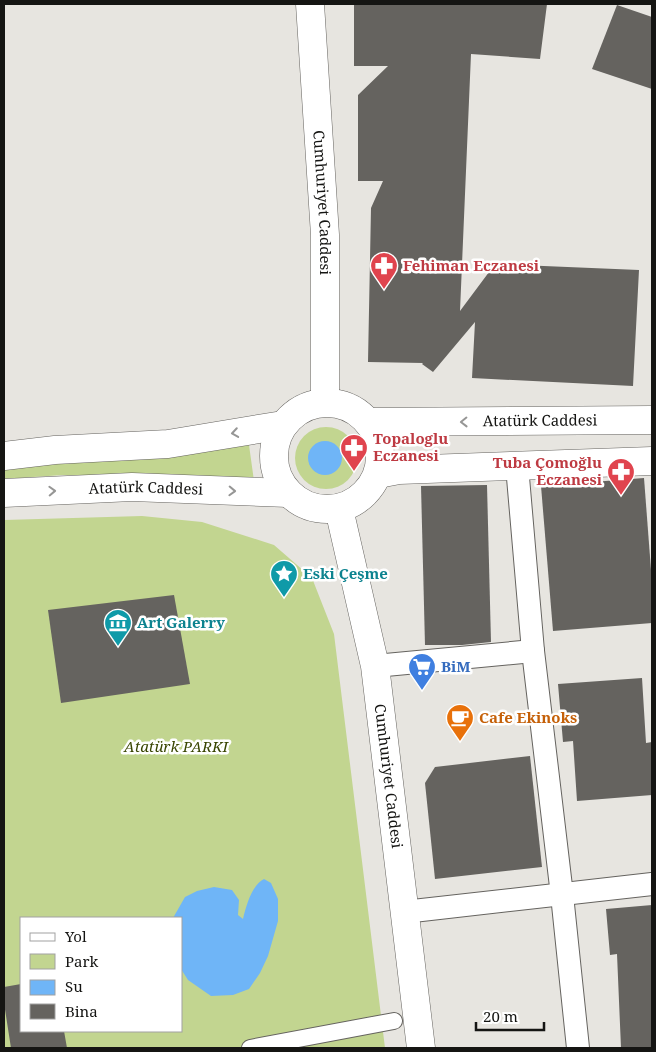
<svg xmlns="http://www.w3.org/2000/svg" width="656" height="1052" font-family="'Noto Serif',serif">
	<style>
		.green { fill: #c2d590; fill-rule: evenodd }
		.water { fill: #6fb5f7 }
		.building { fill: #65635f }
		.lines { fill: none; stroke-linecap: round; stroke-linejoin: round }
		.pedestrian-casing { stroke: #65635f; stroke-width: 18 }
		.minor-casing { stroke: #65635f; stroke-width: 24 }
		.secondary-casing { stroke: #65635f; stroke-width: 29 }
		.pedestrian { stroke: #fff; stroke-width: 16 }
		.minor { stroke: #fff; stroke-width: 22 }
		.secondary { stroke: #fff; stroke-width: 28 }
		.oneway { stroke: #969695 }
		.labels { text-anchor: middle; stroke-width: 5; stroke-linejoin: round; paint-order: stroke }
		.street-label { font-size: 15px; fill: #151513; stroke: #fff }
		.health-label { font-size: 15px; font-weight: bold; fill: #be3a42; stroke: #fff; text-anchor: start }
		.culture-label { font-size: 15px; font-weight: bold; fill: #0d838f; stroke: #fff; text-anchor: start }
		.shop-label { font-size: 15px; font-weight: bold; fill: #366cbe; stroke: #fff; text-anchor: start }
		.food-label { font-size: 15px; font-weight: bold; fill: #c56008; stroke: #fff; text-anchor: start }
		.park-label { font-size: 15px; font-style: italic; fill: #384500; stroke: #fff }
	</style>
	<rect width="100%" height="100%" fill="#e7e5e0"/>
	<g class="green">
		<circle cx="326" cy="458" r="31"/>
		<polygon points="249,445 254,481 63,475 4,479 4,469"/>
		<path d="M142,516L202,522L274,545L312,578L334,634L385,1048H4V520ZM21,918H181V1031H21Z"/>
	</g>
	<g class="water">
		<circle cx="325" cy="458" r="17"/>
		<path d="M264,879L271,883L278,899V921L268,956L260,973L249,989L233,995L211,996L188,980L181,969V918H173L185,897L197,891L214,887L232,890L239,900L238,915L243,919C246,906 252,885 264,879Z"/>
	</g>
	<g class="building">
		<polygon points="354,4 547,4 540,59 471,54 460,311 495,264 639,270 633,386 472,378 475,322 433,372 422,364 423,363 368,362 371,208 383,181 358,181 358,95 388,66 354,66"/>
		<polygon points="617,5 652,17 652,89 592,69"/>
		<polygon points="644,478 652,583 652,623 553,631 541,486"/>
		<polygon points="487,485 491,642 462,645 425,645 421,486"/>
		<polygon points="174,595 190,684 61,703 48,610"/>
		<polygon points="642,678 646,743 652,742 652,795 577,801 573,741 563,742 558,684"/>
		<polygon points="530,756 542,867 435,879 425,783 435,767"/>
		<polygon points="652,905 652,1048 621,1048 617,954 610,955 606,909"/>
		<polygon points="21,984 21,1031 64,1031 67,1048 11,1048 4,1003 4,987"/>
	</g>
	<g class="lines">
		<defs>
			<polyline id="pedestrian" points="250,1048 394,1021"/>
			<g id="minor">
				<polyline points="517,466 533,651 562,895 578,1048"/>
				<polyline points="375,666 533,651"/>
				<polyline points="404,912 652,884"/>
			</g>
			<g id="secondary">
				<path id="s1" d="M310,4L325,235V402"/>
				<circle cx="327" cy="456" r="53"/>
				<path id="s2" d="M369,422L652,420"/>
				<polyline points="4,456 55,450 168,444 283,425"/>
				<polyline points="378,474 399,470 652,461"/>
				<path id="s3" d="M4,493L132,487L288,493"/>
				<path id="s4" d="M339,509L375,666L421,1048"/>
			</g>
		</defs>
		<use href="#pedestrian" class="pedestrian-casing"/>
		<use href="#minor" class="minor-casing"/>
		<use href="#secondary" class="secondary-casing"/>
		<use href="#pedestrian" class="pedestrian"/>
		<use href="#minor" class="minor"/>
		<use href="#secondary" class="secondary"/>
	</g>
	<defs><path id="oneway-chevron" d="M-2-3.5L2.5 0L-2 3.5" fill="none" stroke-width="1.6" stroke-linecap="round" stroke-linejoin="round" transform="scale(1.25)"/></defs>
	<g class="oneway">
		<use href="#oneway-chevron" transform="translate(464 422) rotate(179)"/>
		<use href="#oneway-chevron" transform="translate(235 433) rotate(171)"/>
		<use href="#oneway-chevron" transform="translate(52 491) rotate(-2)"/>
		<use href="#oneway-chevron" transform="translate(232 491) rotate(2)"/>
	</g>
	<defs>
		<symbol id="pharmacy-pin" viewBox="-11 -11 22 30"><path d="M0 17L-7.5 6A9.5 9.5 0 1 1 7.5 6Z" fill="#e0444e" stroke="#fff"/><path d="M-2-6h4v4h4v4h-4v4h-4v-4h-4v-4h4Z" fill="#fff"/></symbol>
		<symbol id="sight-pin" viewBox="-11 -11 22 30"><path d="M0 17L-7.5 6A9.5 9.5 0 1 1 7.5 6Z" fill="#0f9aa8" stroke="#fff"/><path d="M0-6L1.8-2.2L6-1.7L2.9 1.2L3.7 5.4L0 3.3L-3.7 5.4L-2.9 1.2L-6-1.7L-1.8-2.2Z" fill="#fff"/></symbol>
		<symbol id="museum-pin" viewBox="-11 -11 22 30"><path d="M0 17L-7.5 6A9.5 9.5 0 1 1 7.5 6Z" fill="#0f9aa8" stroke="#fff"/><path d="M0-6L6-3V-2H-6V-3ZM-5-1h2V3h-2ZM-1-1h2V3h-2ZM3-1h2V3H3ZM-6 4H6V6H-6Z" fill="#fff"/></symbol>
		<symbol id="supermarket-pin" viewBox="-11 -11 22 30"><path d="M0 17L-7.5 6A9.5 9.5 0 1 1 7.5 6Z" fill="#3f7fe0" stroke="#fff"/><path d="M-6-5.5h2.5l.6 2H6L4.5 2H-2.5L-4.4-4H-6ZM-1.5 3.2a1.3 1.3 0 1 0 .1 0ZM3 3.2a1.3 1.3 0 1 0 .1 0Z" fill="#fff"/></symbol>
		<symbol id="cafe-pin" viewBox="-11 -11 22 30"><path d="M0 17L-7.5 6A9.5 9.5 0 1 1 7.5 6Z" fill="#e8710a" stroke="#fff"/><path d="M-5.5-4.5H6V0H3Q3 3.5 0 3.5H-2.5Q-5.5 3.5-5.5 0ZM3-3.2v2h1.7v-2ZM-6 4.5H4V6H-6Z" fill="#fff"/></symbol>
	</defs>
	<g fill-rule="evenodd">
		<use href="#pharmacy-pin" x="368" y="250" width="32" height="43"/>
		<use href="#pharmacy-pin" x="338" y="432" width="32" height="43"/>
		<use href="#pharmacy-pin" x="605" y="456" width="32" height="43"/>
		<use href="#sight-pin" x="268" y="558" width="32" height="43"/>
		<use href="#museum-pin" x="102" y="607" width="32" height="43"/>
		<use href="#supermarket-pin" x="406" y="651" width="32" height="43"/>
		<use href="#cafe-pin" x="444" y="702" width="32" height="43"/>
	</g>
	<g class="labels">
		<g class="street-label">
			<text dy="5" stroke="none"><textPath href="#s1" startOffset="199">Cumhuriyet Caddesi</textPath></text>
			<text dy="5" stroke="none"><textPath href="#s2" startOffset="171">Atatürk Caddesi</textPath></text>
			<text dy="5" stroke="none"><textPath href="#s3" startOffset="142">Atatürk Caddesi</textPath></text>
			<text dy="5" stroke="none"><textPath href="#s4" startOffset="272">Cumhuriyet Caddesi</textPath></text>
		</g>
		<g class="health-label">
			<text x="403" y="271">Fehiman Eczanesi</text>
			<text x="373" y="444">Topaloglu<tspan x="373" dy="17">Eczanesi</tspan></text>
			<text x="602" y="468" text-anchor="end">Tuba Çomoğlu<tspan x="602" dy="17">Eczanesi</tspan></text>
		</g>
		<g class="culture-label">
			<text x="303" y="579">Eski Çeşme</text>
			<text x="137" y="628">Art Galerry</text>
		</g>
		<g class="shop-label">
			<text x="441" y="672">BiM</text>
		</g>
		<g class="food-label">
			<text x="479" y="723">Cafe Ekinoks</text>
		</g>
		<g class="park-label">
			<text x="176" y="752">Atatürk PARKI</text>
		</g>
	</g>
	<rect width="656" height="1052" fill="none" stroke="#151513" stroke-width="10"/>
	<rect x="20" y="917" width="162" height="115" fill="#ffffff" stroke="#a1a1a1"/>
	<rect x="30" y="933" width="25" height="8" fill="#ffffff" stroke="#a1a1a1"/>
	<text x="65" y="942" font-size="15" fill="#151513">Yol</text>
	<rect x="30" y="954" width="25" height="15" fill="#c2d590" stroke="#a1a1a1"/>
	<text x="65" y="967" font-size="15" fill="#151513">Park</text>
	<rect x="30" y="980" width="25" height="15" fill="#6fb5f7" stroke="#a1a1a1"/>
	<text x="65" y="992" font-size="15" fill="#151513">Su</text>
	<rect x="30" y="1004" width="25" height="15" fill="#65635f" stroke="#a1a1a1"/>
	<text x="65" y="1017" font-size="15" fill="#151513">Bina</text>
	<path d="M476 1022v8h68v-8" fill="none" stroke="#151513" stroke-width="2.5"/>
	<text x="483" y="1022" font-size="15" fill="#151513" stroke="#ffffff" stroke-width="4" paint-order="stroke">20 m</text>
</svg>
